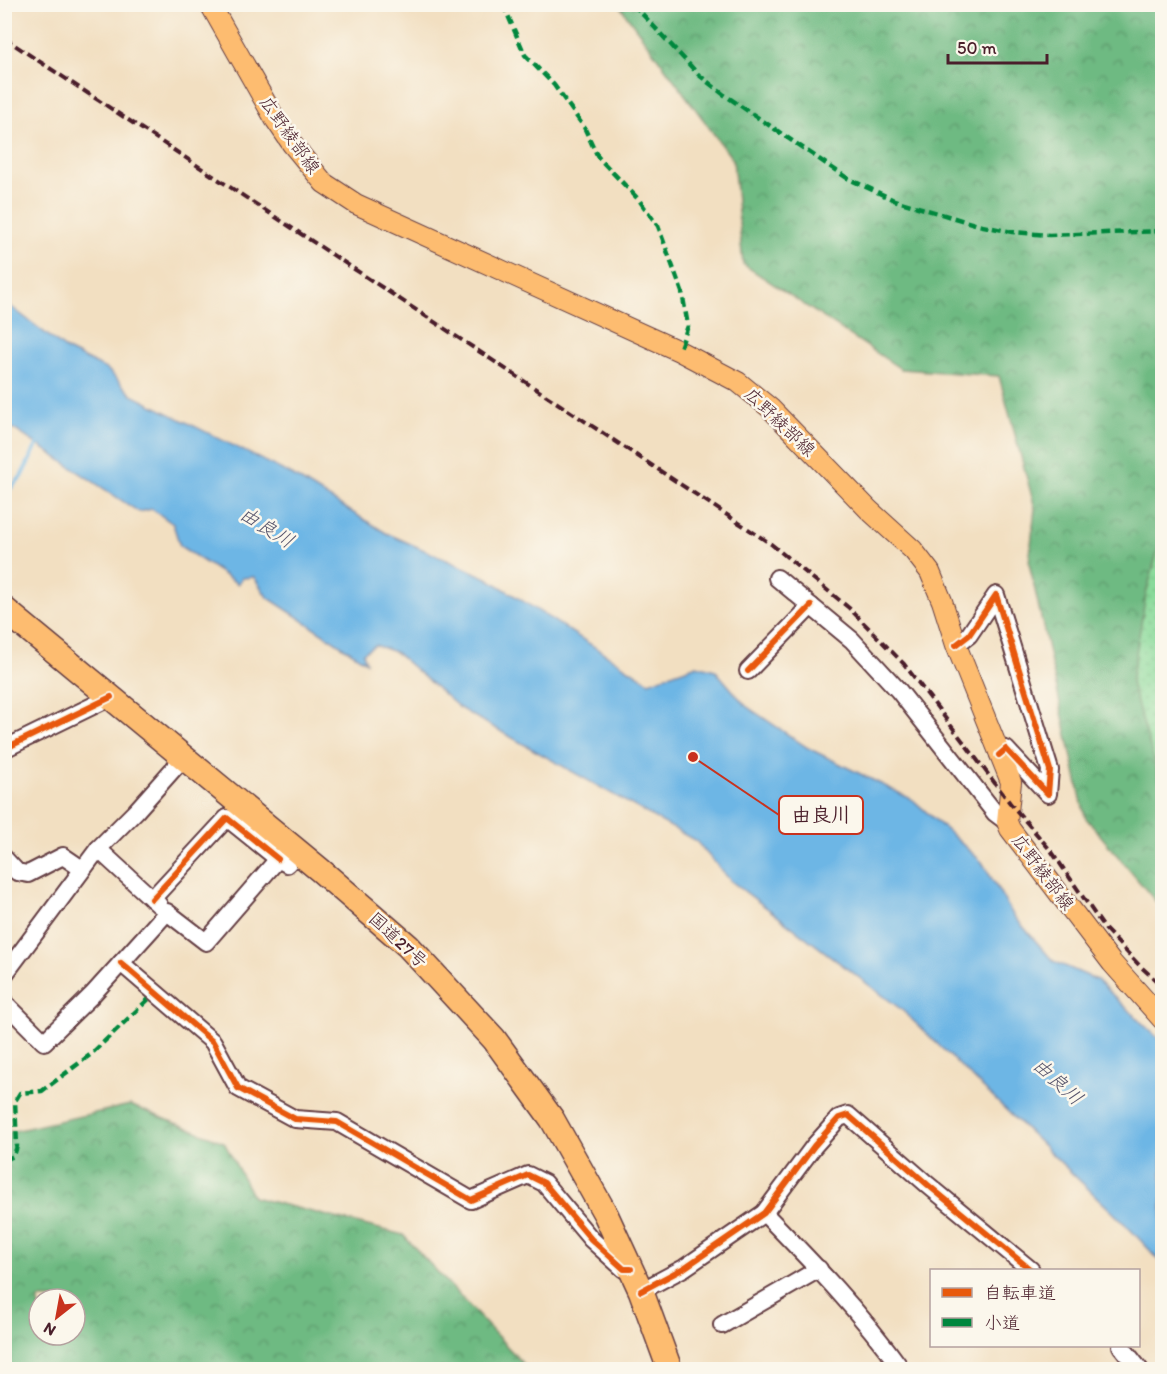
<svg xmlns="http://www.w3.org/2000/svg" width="1167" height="1374" font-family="Itim,'Klee One',sans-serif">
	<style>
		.forest { fill: url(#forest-crowns); stroke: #5c6c56; stroke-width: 1.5; fill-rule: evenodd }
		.park { fill: url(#park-dots); stroke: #6a7c62; stroke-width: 1.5 }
		.water { fill: #6db6e5; stroke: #5c6a88; stroke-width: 1.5 }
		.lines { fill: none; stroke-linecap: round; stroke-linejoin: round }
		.stream { stroke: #6db6e5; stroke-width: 4 }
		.minor-casing { stroke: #633c42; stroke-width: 20 }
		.major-casing { stroke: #633c42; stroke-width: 22 }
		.highway-casing { stroke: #633c42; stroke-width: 27 }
		.minor { stroke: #fff; stroke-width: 16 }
		.major { stroke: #fdbc70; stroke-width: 20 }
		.highway { stroke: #fdbc70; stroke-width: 24 }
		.rail { stroke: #4a1f2b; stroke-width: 4; stroke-dasharray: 9 4.5; stroke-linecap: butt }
		.quiet { stroke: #00873e; stroke-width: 4.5; stroke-dasharray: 9 4.5; stroke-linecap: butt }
		.cycleway-casing { stroke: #fbf7ec; stroke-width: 10 }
		.cycleway { stroke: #e8590c; stroke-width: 6 }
		.labels { text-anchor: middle; stroke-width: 5; stroke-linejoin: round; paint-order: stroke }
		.street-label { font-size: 18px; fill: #4a1f2b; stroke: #fbf7ec }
		.water-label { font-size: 20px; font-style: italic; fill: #56546c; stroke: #fbf7ec }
		.leader { fill: none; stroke: #c8321e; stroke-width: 2 }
		.callout-dot { fill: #c8321e; stroke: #fbf7ec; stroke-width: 2 }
		.callout { fill: #fbf7ec; stroke: #c8321e; stroke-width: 2 }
		.callout-label { font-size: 20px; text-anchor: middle; font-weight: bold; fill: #4a1f2b }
	</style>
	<defs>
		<pattern id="forest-crowns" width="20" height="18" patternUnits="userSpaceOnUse" patternTransform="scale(1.5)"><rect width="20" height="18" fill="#6eba82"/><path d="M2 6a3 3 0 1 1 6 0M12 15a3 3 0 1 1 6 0" fill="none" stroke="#5c976b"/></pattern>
		<pattern id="park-dots" width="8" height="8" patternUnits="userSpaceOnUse" patternTransform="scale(1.5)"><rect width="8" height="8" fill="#89da9a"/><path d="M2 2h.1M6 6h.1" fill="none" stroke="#78bb85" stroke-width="1.8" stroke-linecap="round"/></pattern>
	</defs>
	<rect width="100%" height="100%" fill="#fbf7ec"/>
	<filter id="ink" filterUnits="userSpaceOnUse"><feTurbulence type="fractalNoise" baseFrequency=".0167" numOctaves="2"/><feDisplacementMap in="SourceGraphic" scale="12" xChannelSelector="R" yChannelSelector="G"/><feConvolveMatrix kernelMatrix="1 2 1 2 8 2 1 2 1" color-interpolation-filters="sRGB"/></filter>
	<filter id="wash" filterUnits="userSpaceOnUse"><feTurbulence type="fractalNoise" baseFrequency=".008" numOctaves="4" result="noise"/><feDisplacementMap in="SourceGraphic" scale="24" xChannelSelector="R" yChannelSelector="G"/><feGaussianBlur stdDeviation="1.35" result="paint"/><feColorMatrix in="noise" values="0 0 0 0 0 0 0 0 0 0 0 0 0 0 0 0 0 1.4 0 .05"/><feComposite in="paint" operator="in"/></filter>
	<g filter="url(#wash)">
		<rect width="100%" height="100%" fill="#f2dfc1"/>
		<g class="forest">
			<polygon points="619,5 1162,5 1162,909 1085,817 1029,563 1035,508 999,376 901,369 743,264 733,160"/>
			<path d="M130,1105L224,1142L253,1197L403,1235L528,1369H5V1133ZM39,1299H75V1335H39Z"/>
		</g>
		<polygon class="park" points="1162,534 1162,787 1131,683 1146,594"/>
		<polygon class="water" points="5,302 67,350 108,370 132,395 290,474 386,533 487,578 649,682 697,665 715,670 746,706 808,748 913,800 982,862 1013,915 1053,961 1097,980 1162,1042 1162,1263 1128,1227 902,1010 731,881 696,841 461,709 395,652 375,645 363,653 366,662 267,597 254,577 242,578 238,584 180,546 173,524 152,509 139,512 5,423"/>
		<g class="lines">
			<polyline class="stream" points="4,495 21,477 38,443"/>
		</g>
	</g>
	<g filter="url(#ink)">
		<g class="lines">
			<defs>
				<g id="minor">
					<polyline points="777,578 852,640 899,691 995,813 1007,822"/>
					<polyline points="956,645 969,635 996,595 1050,770 1048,794 1006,749 999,755"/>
					<polyline points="748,671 811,606"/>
					<polyline points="4,749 111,697"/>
					<polyline points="98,849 159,905"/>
					<polyline points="4,858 17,872 28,874 63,856 82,869"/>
					<polyline points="152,899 227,818 278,859"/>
					<polyline points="121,963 213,1042 238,1088 295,1119 337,1122 471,1200 528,1175 544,1183 591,1239 624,1269 631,1269"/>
					<polyline points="4,975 98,849 136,811 184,757"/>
					<polyline points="4,1002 44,1042 92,995 167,912 206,942 278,859 287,864 298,852"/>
					<path d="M764,1213C813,1263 861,1313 902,1370"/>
					<polyline points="641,1291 684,1268 764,1213 814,1146 839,1118 848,1115 928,1185 1031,1270"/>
					<polyline points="722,1325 819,1269"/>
					<polyline points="1121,1346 1140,1370"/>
				</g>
				<polyline id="major" points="210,4 275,119 292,144 324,183 356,204 679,351 738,382 770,408 869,510 913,550 930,572 942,601 956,645 1011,782 1007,822 1010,829 1112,963 1162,1019"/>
				<polyline id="highway" points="4,609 320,870 408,946 494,1039 552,1119 606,1215 641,1291 670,1370"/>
			</defs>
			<use href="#minor" class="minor-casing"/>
			<use href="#major" class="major-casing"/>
			<use href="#highway" class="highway-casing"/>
			<use href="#minor" class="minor"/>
			<use href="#major" class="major"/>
			<use href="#highway" class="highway"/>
			<polyline class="rail" points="4,38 771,544 849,608 904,664 1010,803 1052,852 1105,929 1139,965 1162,986"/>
			<g class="quiet">
				<polyline points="503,4 525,55 554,85 584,127 598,157 639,200 658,226 682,292 688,326 679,351"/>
				<polyline points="633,4 699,75 723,94 847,178 894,200 978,225 1012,232 1049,235 1162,231"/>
				<polyline points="4,1160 14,1156 17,1146 15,1101 20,1093 42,1091 90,1055 155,993"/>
			</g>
			<defs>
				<g id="cycleway">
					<polyline points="956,645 969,635 996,595 1050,770 1048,794 1006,749 999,755"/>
					<polyline points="748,671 811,606"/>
					<polyline points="4,749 111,697"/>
					<polyline points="152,899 227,818 278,859"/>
					<polyline points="121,963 213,1042 238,1088 295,1119 337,1122 471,1200 528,1175 544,1183 591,1239 624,1269 631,1269"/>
					<polyline points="641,1291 684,1268 764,1213 814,1146 839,1118 848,1115 928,1185 1031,1270"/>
				</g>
			</defs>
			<use href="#cycleway" class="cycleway-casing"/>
			<use href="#cycleway" class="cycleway"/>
		</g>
	</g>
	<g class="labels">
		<g class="street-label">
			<text transform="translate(290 135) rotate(55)" y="6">広野綾部線</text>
			<text transform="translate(780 422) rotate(44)" y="6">広野綾部線</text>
			<text transform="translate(1043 872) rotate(53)" y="6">広野綾部線</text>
			<text transform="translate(398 940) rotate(43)" y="6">国道27号</text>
		</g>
		<g class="water-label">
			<text transform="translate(267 527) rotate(32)" y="7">由良川</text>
			<text transform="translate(1058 1081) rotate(42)" y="7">由良川</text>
		</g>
	</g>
	<path class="leader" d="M693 757L779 815"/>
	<circle class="callout-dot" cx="693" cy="757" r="6"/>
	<rect class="callout" x="779" y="796" width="84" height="38" rx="6"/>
	<g class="callout-label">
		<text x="821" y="822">由良川</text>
	</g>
	<rect width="1167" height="1374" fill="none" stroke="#fbf7ec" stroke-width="24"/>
	<rect x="930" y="1269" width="210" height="78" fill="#fbf7ec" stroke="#b4a19f" stroke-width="1.5"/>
	<rect x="942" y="1288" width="30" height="9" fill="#e8590c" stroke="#b4a19f" stroke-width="1.5"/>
	<text x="984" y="1299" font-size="18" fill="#4a1f2b">自転車道</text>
	<rect x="942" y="1318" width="30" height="9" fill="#00873e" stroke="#b4a19f" stroke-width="1.5"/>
	<text x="984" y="1329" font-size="18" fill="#4a1f2b">小道</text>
	<g transform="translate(57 1317) rotate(211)"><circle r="28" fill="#fbf7ec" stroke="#b4a19f" stroke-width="1.5"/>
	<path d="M0-4.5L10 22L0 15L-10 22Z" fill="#c8321e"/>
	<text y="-9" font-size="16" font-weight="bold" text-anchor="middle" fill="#4a1f2b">N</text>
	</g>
	<path d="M948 54v9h99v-9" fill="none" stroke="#4a1f2b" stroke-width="3"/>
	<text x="957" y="54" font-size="18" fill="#4a1f2b" stroke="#fbf7ec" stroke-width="4.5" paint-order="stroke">50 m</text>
</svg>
